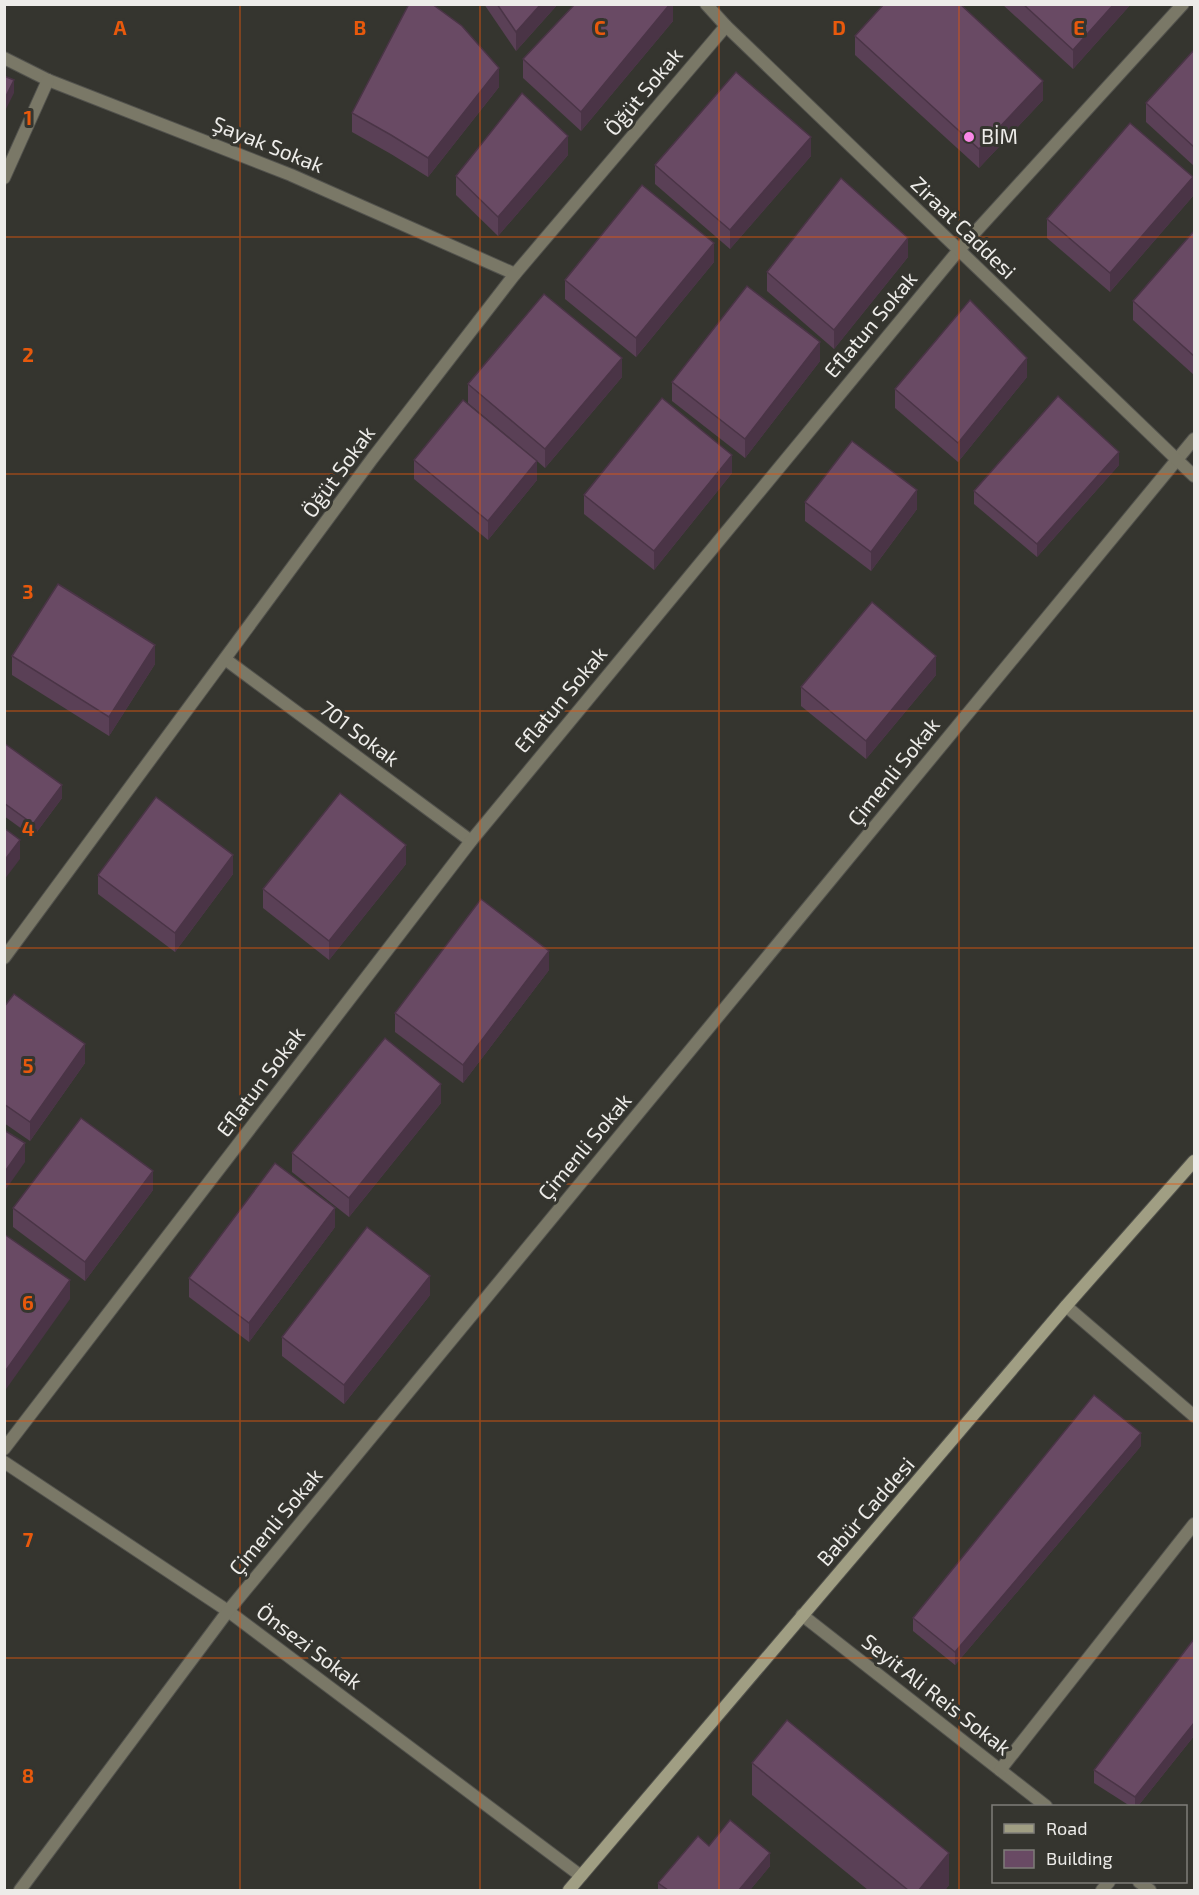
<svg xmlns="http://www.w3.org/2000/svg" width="1199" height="1895" font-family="'Exo 2',sans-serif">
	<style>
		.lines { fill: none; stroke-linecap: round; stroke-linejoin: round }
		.minor-casing { stroke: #52524d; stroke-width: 14 }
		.tertiary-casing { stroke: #52524d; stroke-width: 14 }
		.secondary-casing { stroke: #52524d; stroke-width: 14 }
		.minor { stroke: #7a7867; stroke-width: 12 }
		.tertiary { stroke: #7a7867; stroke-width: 12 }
		.secondary { stroke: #a09e83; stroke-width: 12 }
		.wall { fill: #5a4056 }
		.shaded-wall { fill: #4a3446 }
		.building { fill: #694a64; stroke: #4a3446; stroke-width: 1.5 }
		.grid { fill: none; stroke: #e8590c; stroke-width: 1.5; stroke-opacity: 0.55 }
		.poi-dot { fill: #fa87e7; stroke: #35352f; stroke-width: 2 }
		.labels { text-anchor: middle; stroke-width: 6; stroke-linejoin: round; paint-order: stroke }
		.street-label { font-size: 21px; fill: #edece9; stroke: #35352f }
		.poi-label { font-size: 21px; fill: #edece9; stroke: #35352f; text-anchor: start }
		.grid-label { font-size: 20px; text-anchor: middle; font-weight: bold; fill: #e8590c; stroke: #35352f; stroke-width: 6; stroke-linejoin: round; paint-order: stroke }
	</style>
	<rect width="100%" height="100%" fill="#35352f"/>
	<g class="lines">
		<defs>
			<g id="minor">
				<polyline points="4,58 48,80 291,175 515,274"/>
				<polyline points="4,178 48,80"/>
				<polyline points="225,659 471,841"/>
				<polyline points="4,958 372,459 515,274 726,26"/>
				<polyline points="1066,1306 1194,1416"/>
				<polyline points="4,1449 471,841 958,251 1183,4"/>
				<polyline points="4,1462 228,1611 581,1876"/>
				<polyline points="802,1615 1046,1806"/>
				<polyline points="1000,1770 1194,1524"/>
				<polyline points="1139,1882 1150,1890"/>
				<polyline points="20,1890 228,1611 1194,439"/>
				<polyline points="1102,1890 1109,1882"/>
			</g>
			<polyline id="tertiary" points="706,4 726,26 1194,476"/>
			<polyline id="secondary" points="569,1890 1066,1306 1194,1161"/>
		</defs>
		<use href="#minor" class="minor-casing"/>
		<use href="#tertiary" class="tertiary-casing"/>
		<use href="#secondary" class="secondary-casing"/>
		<use href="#minor" class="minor"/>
		<use href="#tertiary" class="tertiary"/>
		<use href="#secondary" class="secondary"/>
	</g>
	<g class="wall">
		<polygon points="484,4 558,4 516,51"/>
		<polygon points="673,4 673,21 581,131 523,78 523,59"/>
		<polygon points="1002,4 1131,4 1073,69"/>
		<polygon points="855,36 1043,100 979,168 855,55"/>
		<polygon points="1194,50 1194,166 1146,122 1146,103"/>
		<polygon points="499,87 428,177 391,154 352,132 352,113"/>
		<polygon points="568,155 498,236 456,195 456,176"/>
		<polygon points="811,156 730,249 655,184 655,165"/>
		<polygon points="1193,196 1110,292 1047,238 1047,219"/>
		<polygon points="1194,231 1194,375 1133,320 1133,301"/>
		<polygon points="908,257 834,349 767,291 767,272"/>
		<polygon points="714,262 636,357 565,299 565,280"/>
		<polygon points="820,361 745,458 672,401 672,382"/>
		<polygon points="622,377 545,468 537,461 537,480 488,540 414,479 414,460 535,459 468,403 468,384"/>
		<polygon points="1027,377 958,462 895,408 895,389"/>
		<polygon points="1119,465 1037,557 974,504 974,491"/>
		<polygon points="732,473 654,570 584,514 584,495"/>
		<polygon points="805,502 917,509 871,571 805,521"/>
		<polygon points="12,656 155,664 109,736 12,675"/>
		<polygon points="936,675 866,759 801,706 801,687"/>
		<polygon points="4,743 62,798 33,837 4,816"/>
		<polygon points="406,864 329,960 263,908 263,889"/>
		<polygon points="233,874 175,952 98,894 98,875"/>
		<polygon points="549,970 463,1083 395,1032 395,1013"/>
		<polygon points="4,1007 85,1063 30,1141 4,1123"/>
		<polygon points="441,1103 349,1217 292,1172 292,1153"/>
		<polygon points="153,1190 85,1281 13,1227 13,1208"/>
		<polygon points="335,1227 249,1342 189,1297 189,1278"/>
		<polygon points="430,1295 344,1404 282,1356 282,1337"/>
		<polygon points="1141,1446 955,1665 913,1631 913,1618"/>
		<polygon points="1194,1736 1138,1806 1130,1806 1094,1783 1094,1770"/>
		<polygon points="752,1763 949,1885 945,1890 868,1890 752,1795"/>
		<polygon points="709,1846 770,1866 750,1890 658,1890 658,1883"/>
	</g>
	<g class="shaded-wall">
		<polygon points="541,4 558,4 516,51 516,32"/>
		<polygon points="670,4 673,4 673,21 581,131 581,112"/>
		<polygon points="1114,4 1131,4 1073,69 1073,50"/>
		<polygon points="499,68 499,87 428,177 428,158"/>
		<polygon points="14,80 14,93 4,113 4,100"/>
		<polygon points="1043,81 1043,100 979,168 979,149"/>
		<polygon points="568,136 568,155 498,236 498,217"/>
		<polygon points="811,137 811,156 730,249 730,230"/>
		<polygon points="1193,177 1193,196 1110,292 1110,273"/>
		<polygon points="908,238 908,257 834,349 834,330"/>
		<polygon points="714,243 714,262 636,357 636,338"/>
		<polygon points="820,342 820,361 745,458 745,439"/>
		<polygon points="622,358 622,377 545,468 545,449"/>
		<polygon points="1027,358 1027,377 958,462 958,443"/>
		<polygon points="1119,452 1119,465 1037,557 1037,544"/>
		<polygon points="732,455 732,473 654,570 654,551"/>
		<polygon points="537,461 537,480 488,540 488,521"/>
		<polygon points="917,490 917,509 871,571 871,552"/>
		<polygon points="155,645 155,664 109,736 109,717"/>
		<polygon points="936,656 936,675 866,759 866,741"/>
		<polygon points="62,785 62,798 33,837 33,824"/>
		<polygon points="20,840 20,859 4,880 4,861"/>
		<polygon points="406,845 406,864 329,960 329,941"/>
		<polygon points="233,855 233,874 175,952 175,933"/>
		<polygon points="549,951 549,970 463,1083 463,1065"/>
		<polygon points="85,1044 85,1063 30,1141 30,1122"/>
		<polygon points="441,1084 441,1103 349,1217 349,1198"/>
		<polygon points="25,1143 25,1162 4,1192 4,1173"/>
		<polygon points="153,1171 153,1190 85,1281 85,1262"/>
		<polygon points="335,1208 335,1227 249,1342 249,1323"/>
		<polygon points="430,1276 430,1295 344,1404 344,1385"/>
		<polygon points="70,1280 70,1299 4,1392 4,1373"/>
		<polygon points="1141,1433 1141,1446 955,1665 955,1652"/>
		<polygon points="1194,1723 1194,1736 1138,1806 1135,1806 1135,1797"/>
		<polygon points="770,1853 770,1866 750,1890 739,1890"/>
		<polygon points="949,1853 949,1885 945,1890 919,1890"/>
	</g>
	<g class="building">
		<polygon points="409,4 432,4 462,26 499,68 428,158 391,135 352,113"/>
		<polygon points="497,4 541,4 516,32"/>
		<polygon points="575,4 670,4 581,112 523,59"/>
		<polygon points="884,4 960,4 1043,81 979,149 855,36"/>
		<polygon points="1023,4 1114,4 1073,50"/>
		<polygon points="1194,50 1194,147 1146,103"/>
		<polygon points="736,72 811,137 730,230 655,165"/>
		<polygon points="4,76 14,80 4,100"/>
		<polygon points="522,93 568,136 498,217 456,176"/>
		<polygon points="1130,123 1193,177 1110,273 1047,219"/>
		<polygon points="841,178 908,238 834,330 767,272"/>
		<polygon points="642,185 714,243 636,338 565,280"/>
		<polygon points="1194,231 1194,356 1133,301"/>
		<polygon points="747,286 820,342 745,439 672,382"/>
		<polygon points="544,294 622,358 545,449 468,384"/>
		<polygon points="970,300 1027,358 958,443 895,389"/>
		<polygon points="1058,396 1119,452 1037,544 974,491"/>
		<polygon points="662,398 732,455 654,551 584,495"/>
		<polygon points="463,400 537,461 488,521 414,460"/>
		<polygon points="852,441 917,490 871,552 805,502"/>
		<polygon points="58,584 155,645 109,717 12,656"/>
		<polygon points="872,602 936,656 866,741 801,687"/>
		<polygon points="4,743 62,785 33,824 4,803"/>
		<polygon points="340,793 406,845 329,941 263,889"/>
		<polygon points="156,797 233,855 175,933 98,875"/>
		<polygon points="4,828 20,840 4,861"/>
		<polygon points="481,899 549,951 463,1065 395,1013"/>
		<polygon points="14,994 85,1044 30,1122 4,1104 4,1007"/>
		<polygon points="385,1038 441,1084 349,1198 292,1153"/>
		<polygon points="81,1118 153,1171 85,1262 13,1208"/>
		<polygon points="4,1130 25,1143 4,1173"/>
		<polygon points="275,1163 335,1208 249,1323 189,1278"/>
		<polygon points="367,1227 430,1276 344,1385 282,1337"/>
		<polygon points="4,1234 70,1280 4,1373"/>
		<polygon points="1094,1395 1141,1433 955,1652 913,1618"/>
		<polygon points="1194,1639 1194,1723 1135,1797 1094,1770"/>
		<polygon points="787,1720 949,1853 919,1890 908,1890 752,1763"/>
		<polygon points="730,1820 770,1853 739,1890 668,1890 658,1883 698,1836 709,1846"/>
	</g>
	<path class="grid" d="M240,4V1890M480,4V1890M719,4V1890M959,4V1890M4,237H1194M4,474H1194M4,711H1194M4,948H1194M4,1184H1194M4,1421H1194M4,1658H1194"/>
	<circle class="poi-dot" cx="969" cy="137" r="6"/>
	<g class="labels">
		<g class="street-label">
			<text transform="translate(644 92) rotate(-50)" y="7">Öğüt Sokak</text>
			<text transform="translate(268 145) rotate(22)" y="7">Şayak Sokak</text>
			<text transform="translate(963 228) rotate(44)" y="7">Ziraat Caddesi</text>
			<text transform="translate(871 325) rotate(-50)" y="7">Eflatun Sokak</text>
			<text transform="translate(339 472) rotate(-54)" y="7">Öğüt Sokak</text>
			<text transform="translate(561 700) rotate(-50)" y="7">Eflatun Sokak</text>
			<text transform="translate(359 734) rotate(37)" y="7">701 Sokak</text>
			<text transform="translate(894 772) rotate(-51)" y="7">Çimenli Sokak</text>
			<text transform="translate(261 1082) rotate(-53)" y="7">Eflatun Sokak</text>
			<text transform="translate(585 1147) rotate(-50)" y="7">Çimenli Sokak</text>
			<text transform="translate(866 1512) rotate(-49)" y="7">Babür Caddesi</text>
			<text transform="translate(276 1522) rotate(-50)" y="7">Çimenli Sokak</text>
			<text transform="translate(309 1647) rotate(37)" y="7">Önsezi Sokak</text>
			<text transform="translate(936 1695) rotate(38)" y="7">Seyit Ali Reis Sokak</text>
		</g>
		<g class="poi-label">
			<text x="981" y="144">BİM</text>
		</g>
	</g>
	<g class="grid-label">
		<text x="120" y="35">A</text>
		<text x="360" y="35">B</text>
		<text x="600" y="35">C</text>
		<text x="839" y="35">D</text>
		<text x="1079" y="35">E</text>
		<text x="28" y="125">1</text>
		<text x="28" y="362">2</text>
		<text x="28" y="599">3</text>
		<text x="28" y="836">4</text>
		<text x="28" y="1073">5</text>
		<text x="28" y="1310">6</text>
		<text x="28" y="1547">7</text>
		<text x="28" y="1783">8</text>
	</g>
	<rect width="1199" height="1895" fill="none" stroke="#edece9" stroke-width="12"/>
	<rect x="992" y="1805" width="195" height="78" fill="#35352f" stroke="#7f7e79" stroke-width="1.5"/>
	<rect x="1004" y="1824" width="30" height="9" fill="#a09e83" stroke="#7f7e79" stroke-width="1.5"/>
	<text x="1046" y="1835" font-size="18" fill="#edece9">Road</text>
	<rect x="1004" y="1850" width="30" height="18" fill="#694a64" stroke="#7f7e79" stroke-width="1.5"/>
	<text x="1046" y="1865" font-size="18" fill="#edece9">Building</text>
</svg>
